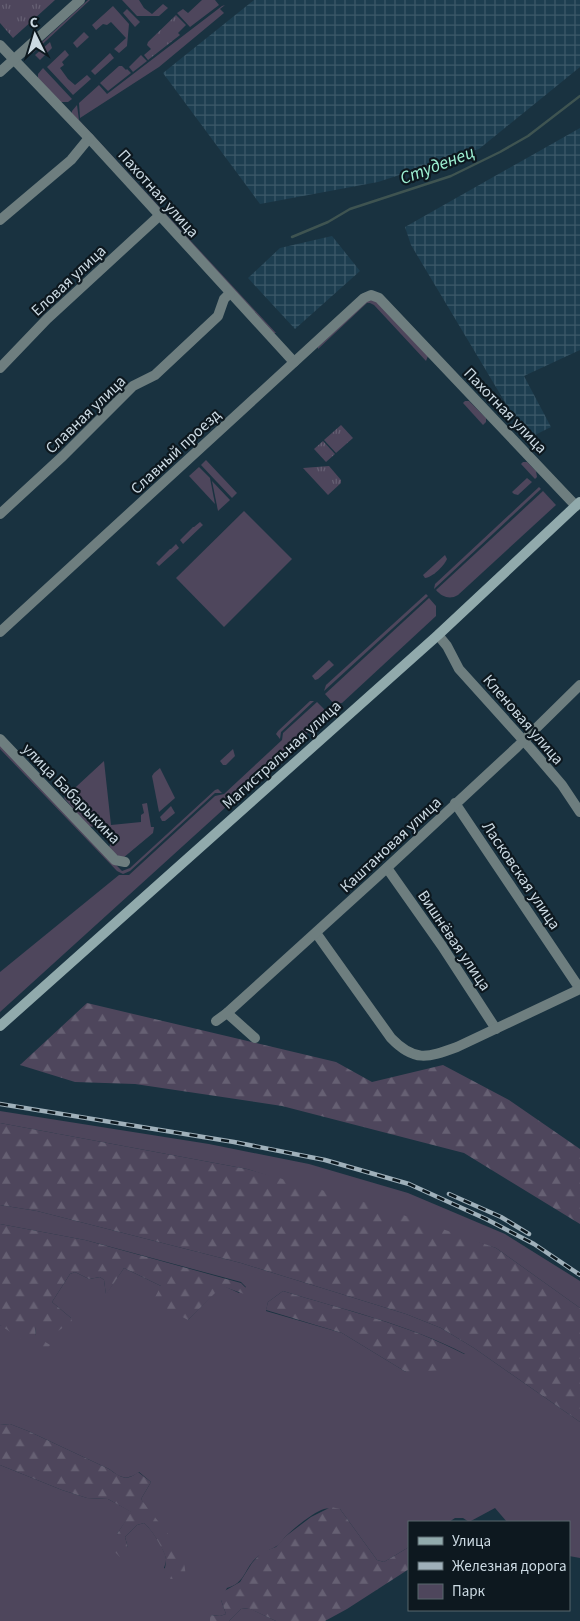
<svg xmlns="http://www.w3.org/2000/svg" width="580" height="1621" font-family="'Source Sans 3',sans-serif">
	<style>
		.industrial { fill: url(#industrial-grid) }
		.green { fill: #4e465c; fill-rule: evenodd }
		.forest { fill: url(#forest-firs) }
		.park { fill: url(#park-tufts) }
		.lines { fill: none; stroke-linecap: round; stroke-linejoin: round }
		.stream { stroke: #3f5451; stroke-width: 2.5 }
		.street { stroke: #6e7e7f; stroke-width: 10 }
		.secondary { stroke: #91aaac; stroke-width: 10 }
		.rail-casing { stroke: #9fb0ba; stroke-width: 4.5 }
		.rail { stroke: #0d181f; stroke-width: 2.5; stroke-dasharray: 8; stroke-linecap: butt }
		.labels { text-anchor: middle; stroke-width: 4.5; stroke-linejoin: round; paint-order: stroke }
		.street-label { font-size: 16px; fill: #ccdae3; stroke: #0d181f }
		.water-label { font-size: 18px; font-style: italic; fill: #9ff2d4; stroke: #0d181f }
	</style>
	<defs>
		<pattern id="industrial-grid" width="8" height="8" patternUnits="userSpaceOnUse" patternTransform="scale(1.25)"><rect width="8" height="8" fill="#1d3e50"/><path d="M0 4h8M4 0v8" fill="none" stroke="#3d5969"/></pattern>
		<pattern id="forest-firs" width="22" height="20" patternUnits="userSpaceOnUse" patternTransform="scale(1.25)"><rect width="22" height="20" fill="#4e465c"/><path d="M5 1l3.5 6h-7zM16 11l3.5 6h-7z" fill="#666073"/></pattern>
		<pattern id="park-tufts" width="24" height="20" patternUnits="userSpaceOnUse" patternTransform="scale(1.25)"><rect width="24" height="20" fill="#4e465c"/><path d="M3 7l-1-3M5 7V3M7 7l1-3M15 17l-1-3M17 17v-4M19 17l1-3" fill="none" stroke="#666073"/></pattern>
	</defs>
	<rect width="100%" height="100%" fill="#193240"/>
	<g class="industrial">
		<polygon points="254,0 580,0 580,67 479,149 378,182 260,204 163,73"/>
		<polygon points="580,128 580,350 524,376 551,427 527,439 411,245 405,227"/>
		<polygon points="332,236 360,271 295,329 248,278 280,248"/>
	</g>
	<g class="green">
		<polygon points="88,0 90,0 33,53 32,51"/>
		<polygon points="122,0 139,0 144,8 152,14 163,4 168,8 159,16 137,16"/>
		<polygon points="202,0 215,0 219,5 190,27 177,13 183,9 188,13"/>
		<polygon points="225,5 220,9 224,13 159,67 80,118 79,103 99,85 107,94 222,6"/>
		<polygon points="113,6 129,24 127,46 119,53 114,49 126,38 111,22 107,25 103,24 96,30 92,25"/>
		<polygon points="127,9 140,22 135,27 123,13"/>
		<polygon points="84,32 89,37 77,48 73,43"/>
		<polygon points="50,42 52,48 40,60 35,55"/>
		<polygon points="65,50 69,55 62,62 64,65 60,68 68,79 75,85 87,75 91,79 73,95 47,67"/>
		<polygon points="110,53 114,58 95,75 91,71"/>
		<polygon points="141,55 147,61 133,72 129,67"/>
		<polygon points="119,66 122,66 126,70 127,69 131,73 108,91 100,83"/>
		<polygon points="43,68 72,99 68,102 60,102 38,78 38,74"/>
		<polygon points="77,105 79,120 276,333 274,333 72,114 72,111"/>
		<polygon points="374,298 428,356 426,361 374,305 370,303 367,303 318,349 318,347 368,300"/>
		<polygon points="465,401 469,401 486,418 486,422 483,425 463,403"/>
		<polygon points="206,460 237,493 232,498 201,465"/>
		<polygon points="523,462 527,462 536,471 537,477 535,479 521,464"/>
		<polygon points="199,467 210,478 215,504 189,476"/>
		<polygon points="527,478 532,482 518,495 514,494 512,492"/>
		<polygon points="212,481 230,500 218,511"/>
		<polygon points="539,487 541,489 434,589 435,584"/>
		<path d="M543,491L556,505L458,595C450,600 442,597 436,590Z"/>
		<polygon points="244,511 292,559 224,627 176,578"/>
		<polygon points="200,522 203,525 183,544 180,540 193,527 194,527"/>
		<polygon points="176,544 179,548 159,566 156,563 170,549 171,549"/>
		<path d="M445,555L447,559C444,566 433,577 425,578L423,575Z"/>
		<polygon points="426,594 428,596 324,691 326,685"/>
		<polygon points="429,598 436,606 436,616 342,703 334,704 325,694"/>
		<polygon points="329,660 334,665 318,679 315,680 312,676"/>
		<polygon points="310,701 314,701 281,732 280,739 276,734 278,731"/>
		<polygon points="317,702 325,710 323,719 0,1012 0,972 119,875 129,875 215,796 224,794 282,740 283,733"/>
		<polygon points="0,745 122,871 130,868 215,790 218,789 222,793 215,793 130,871 123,874 117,871 0,749"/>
		<polygon points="233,749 235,756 226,765 223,765 220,761"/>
		<polygon points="104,761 111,825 141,822 141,815 144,813 142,804 147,803 151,827 154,827 153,833 123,858 120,858 109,848 111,841 96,826 89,827 64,798"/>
		<polygon points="160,768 175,798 159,812 152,776 154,773"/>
		<polygon points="171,806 175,813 165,821 162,821 160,817"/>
		<polygon points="0,1111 209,1144 309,1164 408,1193 505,1234 580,1281 580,1308 496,1248 247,1169 0,1123"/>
		<path d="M0,1205L37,1211L241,1263L406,1314L441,1328L474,1348L580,1422V1558L569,1556V1522H507L495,1508L469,1522L463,1518H455L449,1522H409V1547L384,1562L377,1560L340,1509C335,1509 329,1508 324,1509C314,1512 294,1528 286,1536C282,1540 280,1545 275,1547C268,1551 262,1552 255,1559C244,1570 245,1583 227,1588L221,1600L226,1614L220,1616L211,1615L210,1621H0V1465L62,1490L87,1498L108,1499L132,1512L117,1534L128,1548L125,1537L137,1525L144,1523C150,1527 167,1552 166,1560C166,1562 165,1565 164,1568L185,1576L141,1499L151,1482L139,1472C126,1481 121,1478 109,1469L28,1431L10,1424L0,1425V1325L36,1336L35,1327L71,1318L52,1302L70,1274L75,1272L89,1279L100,1277L104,1280L106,1294L124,1268L161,1286L188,1320L222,1285L239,1293L246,1287L241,1282L85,1240L0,1224ZM283,1291C344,1310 408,1324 465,1354L406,1372L342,1333L266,1311L268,1302Z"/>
		<polygon points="249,1608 276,1621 229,1621 241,1609"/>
	</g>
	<g class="forest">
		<polygon points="87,1003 336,1062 372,1082 443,1065 509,1100 580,1149 580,1224 464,1153 282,1106 135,1084 75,1082 20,1065"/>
		<polygon points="0,1123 247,1169 375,1205 496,1248 580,1308 580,1422 474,1348 441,1328 406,1314 241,1263 37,1211 0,1205"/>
		<polygon points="0,1224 85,1240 241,1283 248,1290 244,1294 222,1286 188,1320 153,1301 161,1286 124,1268 106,1295 104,1280 100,1277 89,1279 75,1272 70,1274 52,1302 71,1318 72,1321 54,1334 35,1327 36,1336 50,1345 43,1354 0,1325"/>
		<path d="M283,1291C344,1310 408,1324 466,1355L445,1370L406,1372L342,1333L266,1310L268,1302Z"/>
		<path d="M10,1424L28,1431L109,1469C120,1477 127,1482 138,1472L151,1482L141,1499C154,1518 189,1553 185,1576L171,1579L165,1575C164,1569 166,1565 166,1560C166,1552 150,1527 144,1523L137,1525L125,1537L128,1548L124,1558L120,1557L115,1552V1548L119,1542L117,1534L131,1512L108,1499L87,1498L62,1490L0,1465V1425Z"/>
		<polygon points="331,1507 340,1509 377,1560 384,1562 409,1547 409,1569 347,1609 325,1621 276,1621 248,1608 241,1609 229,1621 210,1621 210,1615 220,1616 226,1614 221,1600 221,1593 240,1582 252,1563 262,1552 276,1547 286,1536 311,1517"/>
	</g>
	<g class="park">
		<polygon points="0,0 55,0 13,38 0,23"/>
		<polygon points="176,15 186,25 178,33 180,35 148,60 144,55 151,49 147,45 148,42"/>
		<polygon points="341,425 353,438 336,453 324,440"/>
		<polygon points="323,441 335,454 326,462 314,449"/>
		<polygon points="329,466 341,480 341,483 328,495 303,468"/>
	</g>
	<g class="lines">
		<polyline class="stream" points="292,237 328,222 350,209 451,176 500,152 528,136 580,96"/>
		<g class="street">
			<polyline points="0,45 89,138 294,362"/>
			<polyline points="0,72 80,0"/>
			<polyline points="0,220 71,160 89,138"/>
			<polyline points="0,368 47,319 159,216"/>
			<polyline points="0,514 63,456 133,386 155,375 218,316 224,299 230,293"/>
			<polyline points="0,632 364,298 371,295 379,298 576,506"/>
			<polyline points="438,635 447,646 459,669 532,750 562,785 580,812"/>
			<polyline points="0,739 115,860 125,862"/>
			<polyline points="455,803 580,989"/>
			<polyline points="387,868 442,946 496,1029"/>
			<path d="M316,933L391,1038C414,1062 427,1058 457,1047L580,989"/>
			<polyline points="227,1013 255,1038"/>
			<polyline points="216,1021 227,1013 378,876 517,747 580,685"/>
		</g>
		<polyline class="secondary" points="0,1026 438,635 580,502"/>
		<defs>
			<g id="rail">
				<polyline points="0,1104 234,1142 325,1160 409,1184 486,1219 534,1244 580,1275"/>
				<polyline points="449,1194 501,1217 529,1234"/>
			</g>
		</defs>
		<use href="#rail" class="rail-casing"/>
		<use href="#rail" class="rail"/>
	</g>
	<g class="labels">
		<g class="street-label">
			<text transform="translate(159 193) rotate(48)" y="6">Пахотная улица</text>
			<text transform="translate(68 280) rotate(-43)" y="6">Еловая улица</text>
			<text transform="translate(506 410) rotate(46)" y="6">Пахотная улица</text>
			<text transform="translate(85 414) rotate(-44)" y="6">Славная улица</text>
			<text transform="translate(175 451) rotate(-43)" y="6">Славный проезд</text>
			<text transform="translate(524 719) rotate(49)" y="6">Кленовая улица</text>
			<text transform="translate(281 754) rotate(-42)" y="6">Магистральная улица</text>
			<text transform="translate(72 793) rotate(46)" y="6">улица Бабарыкина</text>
			<text transform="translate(390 844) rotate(-43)" y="6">Каштановая улица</text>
			<text transform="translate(522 875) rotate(56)" y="6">Ласковская улица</text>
			<text transform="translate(455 940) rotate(56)" y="6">Вишнёвая улица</text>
		</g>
		<g class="water-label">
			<text transform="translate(437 165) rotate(-21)" y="6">Студенец</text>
		</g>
	</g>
	<rect x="408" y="1521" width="162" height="90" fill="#0d181f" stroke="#59666d"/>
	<rect x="418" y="1537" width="25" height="8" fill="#91aaac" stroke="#59666d"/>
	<text x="452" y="1546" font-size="15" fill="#ccdae3">Улица</text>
	<rect x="418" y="1562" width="25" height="8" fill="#9fb0ba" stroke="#59666d"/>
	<text x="452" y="1571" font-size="15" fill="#ccdae3">Железная дорога</text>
	<rect x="418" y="1584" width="25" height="15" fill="#4e465c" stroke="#59666d"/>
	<text x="452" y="1596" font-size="15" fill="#ccdae3">Парк</text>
	<g transform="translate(35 35) rotate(355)" stroke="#0d181f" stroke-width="4" paint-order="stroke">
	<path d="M0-4L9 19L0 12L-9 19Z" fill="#ccdae3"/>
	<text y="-8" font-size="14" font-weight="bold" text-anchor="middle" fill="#ccdae3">С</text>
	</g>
</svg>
